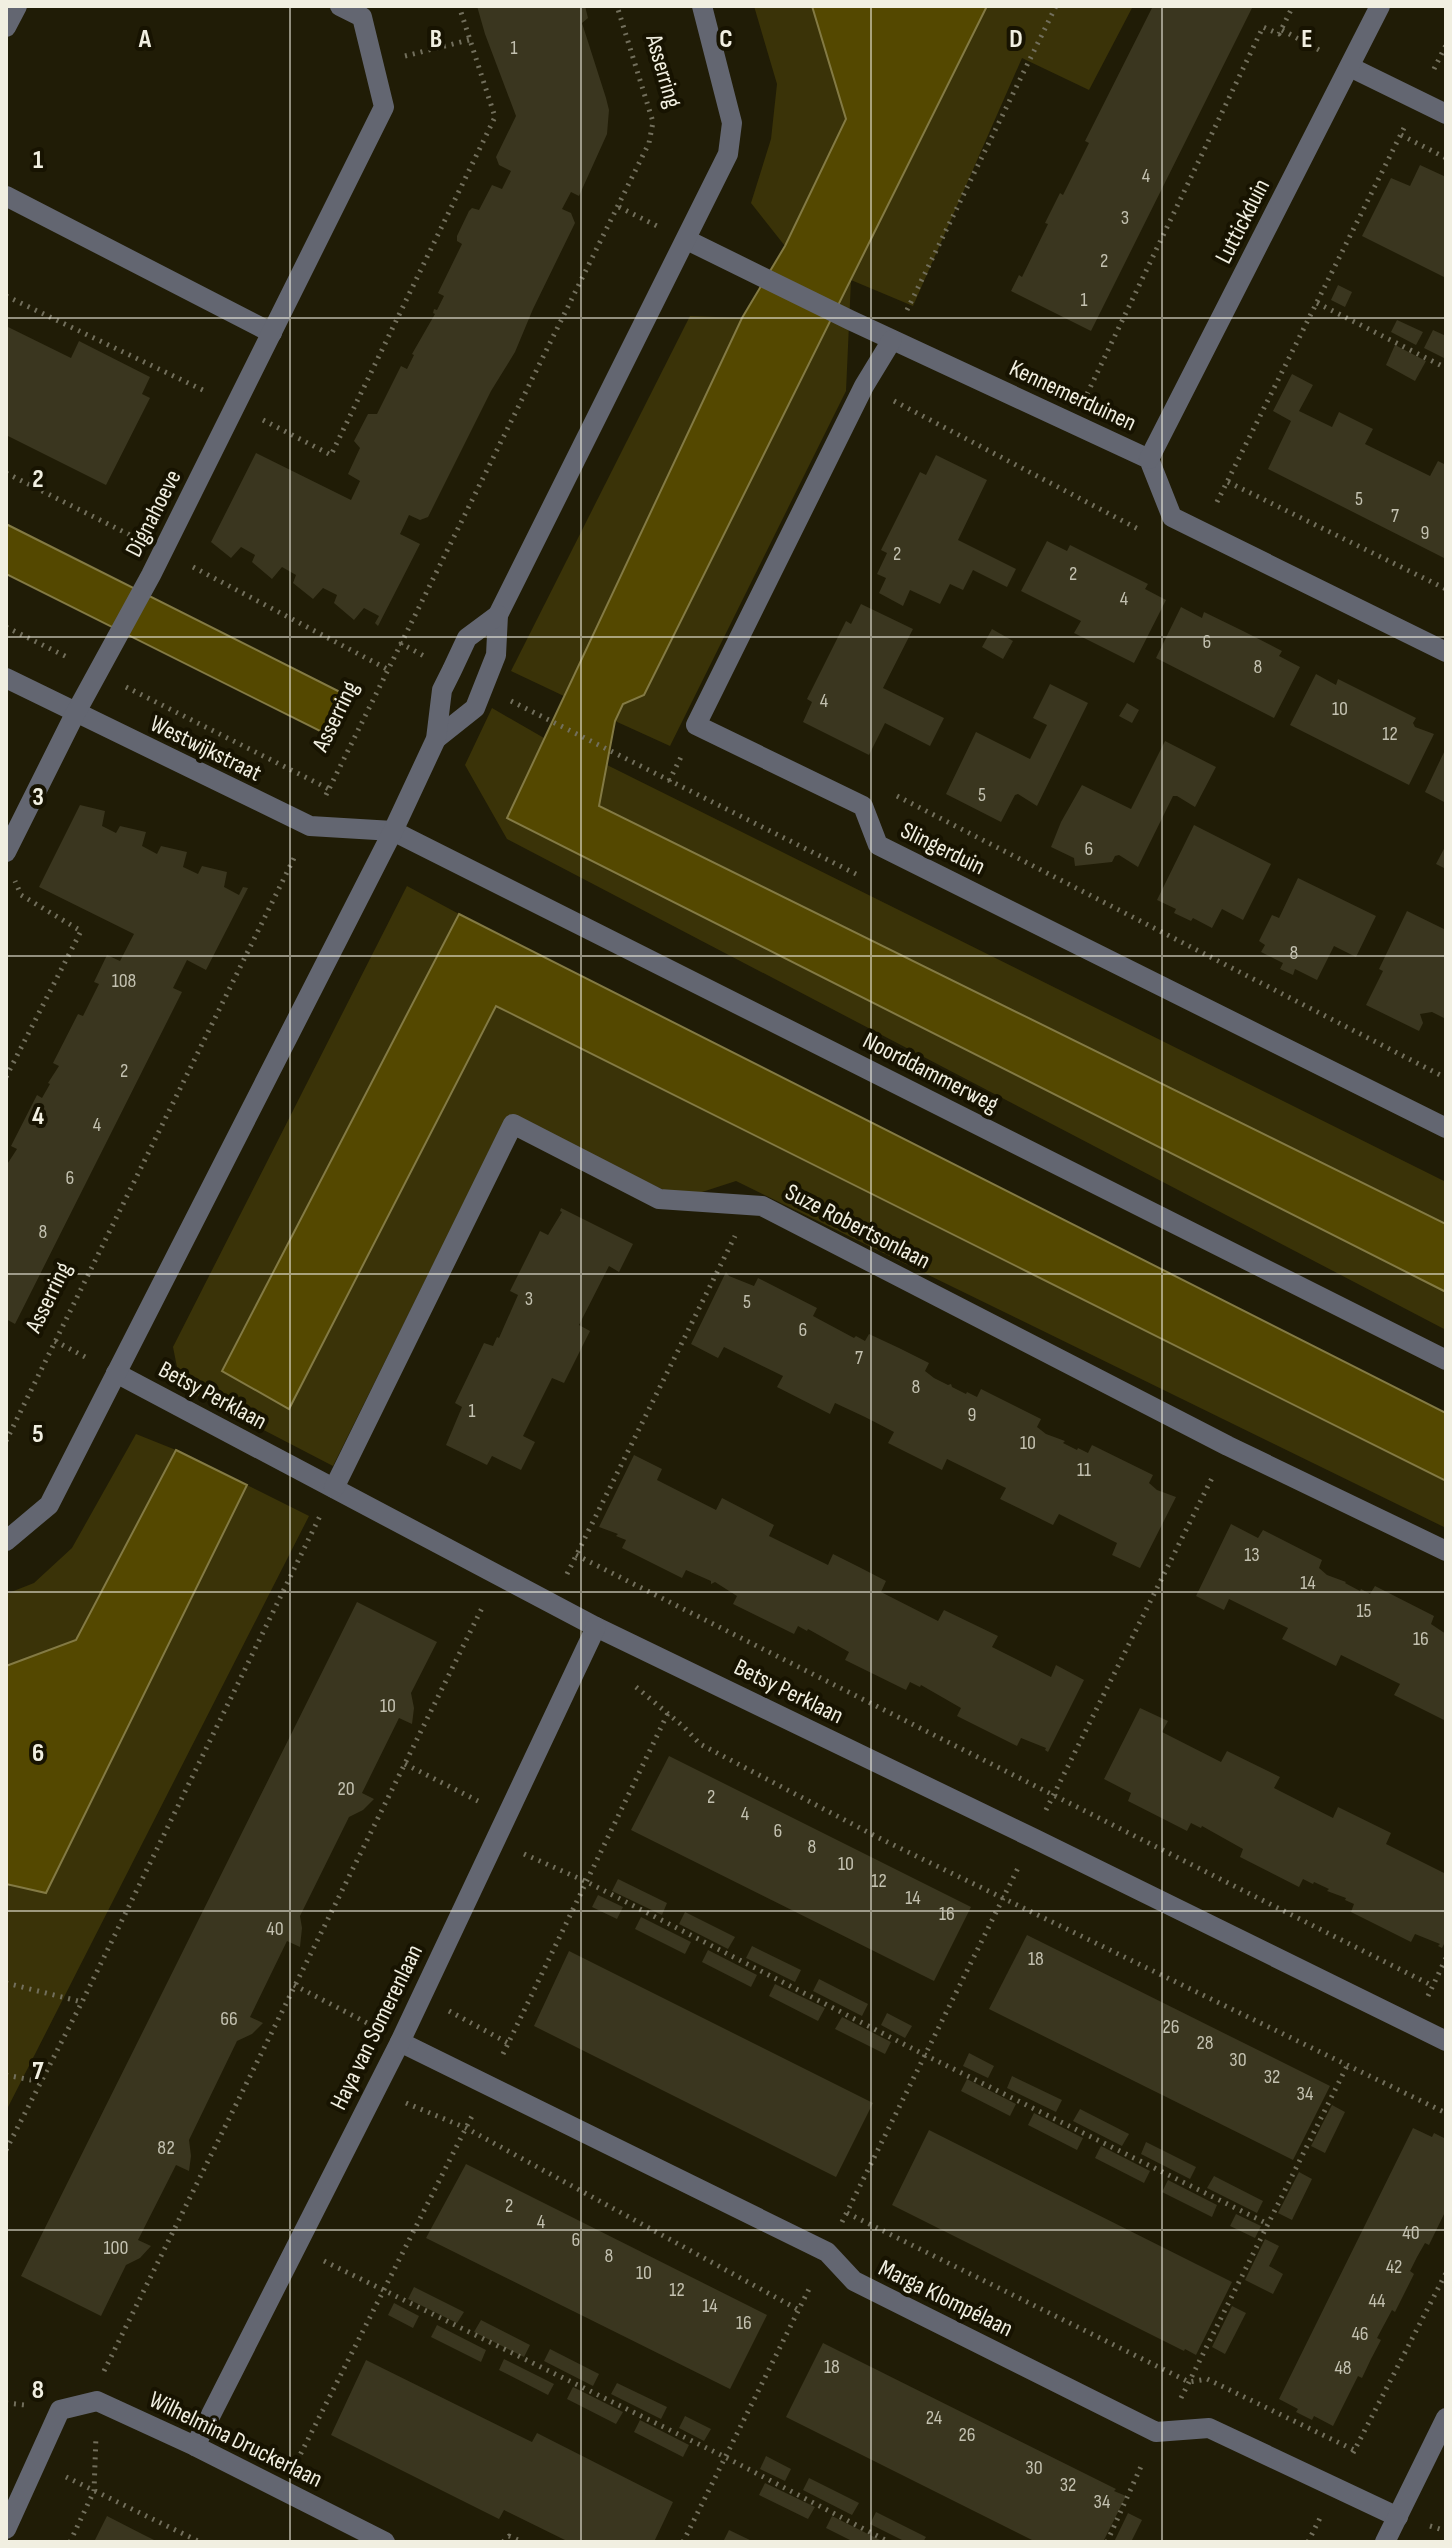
<svg xmlns="http://www.w3.org/2000/svg" width="1452" height="2548" font-family="'Sofia Sans Condensed',sans-serif">
	<style>
		.green { fill: #3a3308 }
		.water { fill: #544800; stroke: #837a44; stroke-width: 2 }
		.building { fill: #3a361f }
		.lines { fill: none; stroke-linecap: round; stroke-linejoin: round }
		.path { stroke: #726f5c; stroke-width: 5; stroke-dasharray: 2 6; stroke-linecap: butt }
		.minor { stroke: #636671; stroke-width: 20 }
		.tertiary { stroke: #636671; stroke-width: 20 }
		.grid { fill: none; stroke: #f1efe1; stroke-width: 2; stroke-opacity: 0.55 }
		.labels { text-anchor: middle; stroke-width: 8; stroke-linejoin: round; paint-order: stroke }
		.number-label { font-size: 20px; fill: #c3c1b0 }
		.street-label { font-size: 24px; fill: #f1efe1; stroke: #171301 }
		.grid-label { font-size: 26px; text-anchor: middle; font-weight: bold; fill: #f1efe1; stroke: #171301; stroke-width: 8; stroke-linejoin: round; paint-order: stroke }
	</style>
	<rect width="100%" height="100%" fill="#201c06"/>
	<g class="green">
		<polygon points="754,6 812,6 846,119 785,246 751,203 771,139 777,84"/>
		<polygon points="987,6 1133,6 1089,90 1022,58 913,306 851,280 846,391 670,746 615,721 623,703 644,695"/>
		<polygon points="690,316 742,318 566,697 511,671"/>
		<polygon points="492,708 544,738 508,818 1446,1292 1446,1330 507,839 465,765"/>
		<polygon points="607,765 1446,1182 1446,1224 599,806"/>
		<polygon points="407,886 459,914 222,1371 289,1408 495,1006 1446,1481 1446,1528 736,1181 699,1193 668,1192 507,1116 333,1466 181,1387 173,1347"/>
		<polygon points="136,1434 176,1450 76,1640 6,1666 6,1594 34,1583 72,1548"/>
		<polygon points="247,1485 309,1516 6,2111 6,1884 46,1892"/>
	</g>
	<g class="water">
		<polygon points="812,6 987,6 644,695 623,704 615,721 599,806 1446,1224 1446,1292 507,818 742,318 785,246 846,119"/>
		<polygon points="6,524 344,694 322,732 6,574"/>
		<polygon points="459,914 1446,1413 1446,1481 496,1006 289,1409 222,1371"/>
		<polygon points="176,1450 247,1485 46,1893 6,1884 6,1666 76,1640"/>
	</g>
	<g class="building">
		<polygon points="477,6 585,6 588,18 582,23 606,98 609,110 607,134 579,196 571,192 562,209 571,213 575,223 533,309 515,352 491,391 428,517 420,520 409,515 400,534 420,544 378,626 375,623 379,616 364,608 354,620 334,603 337,595 323,588 313,599 293,583 296,575 282,567 272,579 252,562 255,555 241,547 231,558 211,542 256,453 351,500 360,481 348,474 360,448 354,441 368,414 377,414 401,366 407,369 414,355 412,354 435,314 433,313 434,309 437,310 444,296 438,293 462,244 457,241 457,236 469,211 472,208 479,210 492,185 502,189 511,171 499,165 496,157 516,116 485,34"/>
		<polygon points="1153,6 1253,6 1091,331 1011,291 1019,275 1022,277 1048,224 1045,223 1060,193 1063,195 1089,143 1085,141"/>
		<polygon points="1420,165 1446,177 1446,278 1362,236 1391,178 1410,186"/>
		<polygon points="1338,285 1352,292 1345,307 1331,300"/>
		<polygon points="1397,320 1423,332 1416,345 1391,332"/>
		<polygon points="6,326 71,358 79,341 150,377 142,394 150,398 106,485 6,435"/>
		<polygon points="1433,330 1446,336 1446,359 1424,348"/>
		<polygon points="1395,345 1426,361 1415,381 1386,365"/>
		<polygon points="1292,374 1313,385 1299,411 1332,427 1339,412 1373,429 1365,444 1430,476 1438,461 1446,465 1446,559 1268,469 1291,421 1273,411"/>
		<polygon points="936,455 987,480 958,540 1016,569 1007,587 973,570 963,590 950,584 940,604 910,590 903,606 879,593 886,578 877,574 887,553 881,550 920,472 926,475"/>
		<polygon points="1047,541 1067,551 1070,545 1148,584 1145,589 1166,600 1134,663 1074,633 1081,621 1021,591"/>
		<polygon points="861,604 913,629 883,688 944,718 930,746 885,723 869,755 803,722 812,702 807,699 846,621 851,624"/>
		<polygon points="1181,607 1202,618 1204,612 1243,631 1282,651 1279,656 1300,667 1274,718 1156,658"/>
		<polygon points="992,629 1013,641 1003,659 982,647"/>
		<polygon points="1316,674 1336,685 1338,679 1416,718 1413,723 1415,727 1434,734 1409,785 1290,725"/>
		<polygon points="1050,684 1088,703 1037,806 1018,794 1015,795 1001,822 946,794 976,732 1030,759 1047,725 1033,718"/>
		<polygon points="1127,703 1139,710 1132,723 1119,716"/>
		<polygon points="1165,741 1216,767 1195,807 1177,796 1173,796 1138,867 1119,855 1115,856 1112,862 1075,866 1074,858 1051,847 1061,822 1082,785 1131,809"/>
		<polygon points="1446,748 1446,803 1425,792"/>
		<polygon points="80,805 105,811 102,826 116,833 120,826 146,832 142,846 157,854 161,846 187,852 183,867 198,874 202,866 227,872 224,887 239,895 243,887 248,888 206,970 187,960 173,988 182,992 15,1324 6,1319 6,1172 8,1167 6,1166 17,1149 11,1146 37,1095 42,1098 50,1084 48,1083 59,1066 53,1063 78,1014 83,1016 99,984 94,982 107,955 120,961 134,934 39,887"/>
		<polygon points="1194,825 1271,864 1243,920 1222,909 1212,928 1193,918 1191,921 1174,913 1176,909 1157,900"/>
		<polygon points="1446,845 1446,869 1436,864"/>
		<polygon points="1298,878 1376,916 1356,957 1334,946 1317,980 1295,969 1293,975 1280,969 1283,963 1261,952 1265,945 1259,941 1272,915 1279,918"/>
		<polygon points="1407,911 1446,930 1446,1019 1432,1012 1420,1014 1423,1023 1419,1031 1366,1005 1383,971 1379,969"/>
		<polygon points="561,1208 633,1244 619,1272 609,1266 579,1325 590,1331 564,1383 552,1378 523,1436 535,1442 521,1470 492,1456 487,1465 446,1445 462,1407 455,1403 484,1343 493,1346 497,1337 499,1338 518,1295 510,1291 540,1231 548,1235 562,1212 560,1211"/>
		<polygon points="726,1272 729,1276 754,1286 758,1278 817,1308 813,1316 854,1338 856,1336 865,1341 869,1334 899,1348 929,1363 925,1371 934,1378 948,1385 951,1384 952,1387 966,1394 967,1392 977,1397 981,1389 1041,1419 1037,1427 1046,1434 1065,1441 1063,1443 1077,1450 1078,1448 1088,1453 1092,1445 1153,1475 1149,1483 1157,1490 1176,1497 1140,1568 1112,1555 1117,1543 1059,1514 1053,1525 1000,1499 1006,1488 947,1459 942,1470 888,1443 894,1432 865,1417 835,1403 830,1414 777,1387 783,1376 724,1347 718,1358 691,1344"/>
		<polygon points="634,1455 662,1469 657,1480 716,1510 722,1498 774,1525 769,1536 828,1565 833,1554 859,1567 886,1581 881,1592 938,1621 944,1610 998,1636 992,1647 1022,1662 1051,1677 1056,1665 1084,1680 1048,1752 1045,1750 1046,1748 1021,1738 1017,1746 957,1716 961,1708 921,1685 920,1687 910,1682 906,1690 845,1660 849,1652 808,1629 807,1631 798,1626 794,1634 733,1604 737,1596 715,1582 711,1584 711,1581 686,1570 682,1578 622,1548 626,1540 616,1536 618,1534 599,1527"/>
		<polygon points="1231,1524 1258,1538 1263,1530 1322,1560 1319,1568 1327,1575 1346,1582 1345,1583 1360,1591 1361,1589 1370,1594 1375,1586 1434,1616 1431,1624 1446,1634 1446,1721 1394,1695 1400,1684 1341,1655 1336,1666 1282,1639 1288,1628 1229,1599 1224,1610 1196,1596"/>
		<polygon points="357,1602 437,1642 411,1693 414,1708 412,1724 399,1718 362,1793 374,1799 363,1810 349,1817 300,1916 302,1928 300,1947 287,1941 250,2017 263,2023 252,2034 237,2041 189,2140 191,2156 189,2171 176,2165 138,2240 151,2246 140,2258 126,2265 101,2316 21,2276"/>
		<polygon points="1140,1708 1168,1721 1162,1732 1221,1762 1227,1751 1280,1777 1274,1788 1333,1818 1338,1807 1391,1833 1386,1844 1446,1874 1446,1940 1442,1948 1438,1946 1440,1944 1415,1934 1411,1942 1351,1912 1354,1904 1345,1900 1346,1898 1327,1891 1329,1889 1314,1882 1313,1884 1303,1879 1299,1887 1240,1857 1243,1849 1202,1826 1201,1828 1191,1823 1187,1831 1128,1801 1131,1793 1104,1779"/>
		<polygon points="669,1756 971,1907 934,1981 631,1830"/>
		<polygon points="618,1879 667,1903 662,1915 612,1891"/>
		<polygon points="598,1895 623,1907 617,1919 592,1907"/>
		<polygon points="685,1912 735,1937 728,1949 679,1924"/>
		<polygon points="641,1917 691,1942 685,1954 635,1929"/>
		<polygon points="1027,1935 1330,2086 1293,2160 989,2009"/>
		<polygon points="752,1946 801,1970 795,1982 746,1958"/>
		<polygon points="708,1950 757,1975 751,1987 702,1962"/>
		<polygon points="569,1951 873,2103 836,2177 534,2026"/>
		<polygon points="819,1979 868,2004 862,2016 813,1991"/>
		<polygon points="775,1984 825,2008 818,2021 769,1996"/>
		<polygon points="887,2013 912,2026 905,2038 881,2025"/>
		<polygon points="842,2017 891,2042 885,2054 835,2029"/>
		<polygon points="969,2053 994,2066 988,2078 963,2066"/>
		<polygon points="1012,2076 1062,2100 1056,2112 1007,2088"/>
		<polygon points="967,2079 1016,2104 1010,2116 961,2091"/>
		<polygon points="1332,2105 1345,2112 1325,2153 1311,2146"/>
		<polygon points="1080,2109 1129,2134 1122,2146 1073,2121"/>
		<polygon points="1034,2113 1083,2138 1077,2150 1028,2125"/>
		<polygon points="1413,2128 1432,2137 1434,2133 1446,2139 1446,2200 1444,2205 1446,2210 1429,2245 1425,2243 1417,2257 1410,2271 1414,2274 1395,2312 1392,2310 1377,2338 1381,2340 1371,2359 1362,2378 1358,2376 1333,2426 1314,2416 1312,2420 1296,2412 1298,2409 1279,2399"/>
		<polygon points="929,2130 1232,2282 1196,2355 1185,2349 1184,2351 892,2205"/>
		<polygon points="1146,2142 1196,2167 1190,2179 1141,2154"/>
		<polygon points="1101,2146 1150,2171 1144,2183 1095,2158"/>
		<polygon points="466,2164 767,2315 730,2389 426,2238"/>
		<polygon points="1299,2172 1312,2179 1292,2220 1278,2213"/>
		<polygon points="1214,2176 1263,2201 1257,2213 1207,2188"/>
		<polygon points="1168,2180 1217,2205 1212,2217 1162,2192"/>
		<polygon points="1236,2214 1261,2226 1255,2238 1230,2226"/>
		<polygon points="1265,2239 1279,2246 1269,2266 1283,2274 1273,2294 1245,2280"/>
		<polygon points="414,2287 464,2312 457,2323 408,2299"/>
		<polygon points="394,2303 419,2316 413,2328 388,2315"/>
		<polygon points="1232,2306 1246,2313 1225,2354 1212,2347"/>
		<polygon points="481,2320 530,2345 524,2357 474,2332"/>
		<polygon points="437,2325 486,2350 481,2362 431,2337"/>
		<polygon points="823,2343 1116,2489 1114,2491 1126,2496 1103,2542 1036,2542 786,2417"/>
		<polygon points="550,2349 599,2374 593,2386 544,2361"/>
		<polygon points="504,2359 554,2384 548,2395 499,2370"/>
		<polygon points="366,2360 532,2442 537,2433 673,2502 654,2542 569,2542 504,2510 499,2519 331,2435"/>
		<polygon points="617,2383 667,2407 661,2419 611,2394"/>
		<polygon points="573,2387 623,2412 616,2424 567,2399"/>
		<polygon points="685,2416 711,2429 704,2441 679,2428"/>
		<polygon points="640,2420 689,2445 683,2457 634,2432"/>
		<polygon points="766,2456 791,2469 785,2481 760,2469"/>
		<polygon points="809,2478 859,2503 852,2515 803,2490"/>
		<polygon points="765,2483 815,2507 808,2519 759,2495"/>
		<polygon points="876,2512 926,2537 923,2542 906,2542 870,2524"/>
		<polygon points="1128,2513 1142,2520 1131,2542 1114,2542"/>
		<polygon points="107,2516 142,2534 158,2542 94,2542"/>
		<polygon points="832,2516 884,2542 854,2542 826,2528"/>
		<polygon points="729,2530 754,2542 723,2542"/>
	</g>
	<g class="lines">
		<g class="path">
			<polyline points="1282,30 1321,51"/>
			<polyline points="405,56 469,40"/>
			<polyline points="1434,69 1446,45"/>
			<polyline points="1401,135 1446,158"/>
			<polyline points="619,207 657,226"/>
			<polyline points="6,296 207,392"/>
			<polyline points="1317,303 1446,368"/>
			<polyline points="907,310 1056,6"/>
			<polyline points="1087,394 1263,27 1279,34 1293,6"/>
			<polyline points="894,401 1140,530"/>
			<polyline points="263,420 331,455 495,117 459,6"/>
			<polyline points="6,473 134,537"/>
			<polyline points="1228,482 1446,589"/>
			<polyline points="1217,502 1404,128"/>
			<polyline points="193,567 387,669"/>
			<polyline points="6,627 67,657"/>
			<polyline points="400,643 424,656"/>
			<polyline points="126,687 329,789"/>
			<polyline points="511,701 856,874"/>
			<polyline points="669,781 683,753"/>
			<polyline points="326,795 649,143 653,122 617,6"/>
			<polyline points="897,796 1446,1078"/>
			<polyline points="6,1077 81,931 21,895 15,881"/>
			<polyline points="55,1341 89,1359"/>
			<polyline points="6,1441 296,854"/>
			<polyline points="576,1555 1433,1986"/>
			<polyline points="567,1574 735,1236"/>
			<polyline points="636,1687 684,1727 700,1744 877,1837 1446,2113"/>
			<polyline points="405,1764 478,1801"/>
			<polyline points="1046,1810 1213,1476"/>
			<polyline points="524,1854 587,1882 925,2055 1268,2224"/>
			<polyline points="6,1983 82,2002"/>
			<polyline points="294,1985 371,2025"/>
			<polyline points="1428,1996 1446,1958"/>
			<polyline points="449,2011 508,2043"/>
			<polyline points="503,2054 668,1713"/>
			<polyline points="6,2075 41,2082"/>
			<polyline points="406,2103 466,2128 799,2310"/>
			<polyline points="6,2150 82,2002 320,1516"/>
			<polyline points="847,2213 1189,2382 1207,2379 1354,2450"/>
			<polyline points="842,2222 1019,1866"/>
			<polyline points="324,2261 725,2457 889,2542"/>
			<polyline points="104,2371 483,1606"/>
			<polyline points="1181,2398 1347,2066"/>
			<polyline points="6,2403 25,2405"/>
			<polyline points="1353,2453 1446,2273"/>
			<polyline points="297,2461 473,2114"/>
			<polyline points="66,2477 200,2542"/>
			<polyline points="1430,2526 1446,2531"/>
			<polyline points="70,2542 94,2491 96,2436"/>
			<polyline points="503,2542 509,2536 523,2542"/>
			<polyline points="683,2542 811,2285"/>
			<polyline points="1107,2542 1143,2462"/>
			<polyline points="1308,2542 1321,2516"/>
		</g>
		<g class="minor">
			<polyline points="6,27 17,6"/>
			<polyline points="1350,67 1446,114"/>
			<polyline points="6,196 272,333"/>
			<polyline points="687,240 850,320 1149,459 1172,517 1446,652"/>
			<polyline points="892,340 864,386 696,725 863,806 878,845 1446,1128"/>
			<polyline points="1149,459 1380,6"/>
			<polyline points="6,678 310,826 393,831"/>
			<polyline points="6,852 75,714 151,575 384,107 362,17 340,6"/>
			<polyline points="116,1373 596,1627 1033,1838 1446,2041"/>
			<polyline points="334,1488 513,1124 659,1199 762,1206 1228,1446 1446,1551"/>
			<polyline points="400,2042 827,2252 854,2281 1156,2432 1209,2428 1398,2517"/>
			<polyline points="195,2446 400,2042 596,1627"/>
			<polyline points="6,2529 60,2410 97,2401 195,2446 385,2542"/>
			<polyline points="1385,2542 1446,2418"/>
		</g>
		<g class="tertiary">
			<polyline points="436,739 475,708 496,655 498,615 728,154 732,123 702,6"/>
			<polyline points="393,831 1446,1360"/>
			<polyline points="6,1541 49,1505 393,831 436,739 442,690 452,670 467,638 498,615"/>
		</g>
	</g>
	<path class="grid" d="M290,6V2542M581,6V2542M871,6V2542M1162,6V2542M6,318H1446M6,637H1446M6,956H1446M6,1274H1446M6,1592H1446M6,1911H1446M6,2230H1446"/>
	<g class="labels">
		<g class="number-label">
			<text x="514" y="54">1</text>
			<text x="1146" y="182">4</text>
			<text x="1125" y="224">3</text>
			<text x="1104" y="267">2</text>
			<text x="1084" y="306">1</text>
			<text x="1359" y="505">5</text>
			<text x="1395" y="522">7</text>
			<text x="1425" y="539">9</text>
			<text x="897" y="560">2</text>
			<text x="1073" y="580">2</text>
			<text x="1124" y="605">4</text>
			<text x="1207" y="648">6</text>
			<text x="1258" y="673">8</text>
			<text x="824" y="707">4</text>
			<text x="1340" y="715">10</text>
			<text x="1390" y="740">12</text>
			<text x="982" y="801">5</text>
			<text x="1089" y="855">6</text>
			<text x="1294" y="959">8</text>
			<text x="124" y="987">108</text>
			<text x="124" y="1077">2</text>
			<text x="97" y="1131">4</text>
			<text x="70" y="1184">6</text>
			<text x="43" y="1238">8</text>
			<text x="529" y="1305">3</text>
			<text x="747" y="1308">5</text>
			<text x="803" y="1336">6</text>
			<text x="859" y="1364">7</text>
			<text x="916" y="1393">8</text>
			<text x="472" y="1417">1</text>
			<text x="972" y="1421">9</text>
			<text x="1028" y="1449">10</text>
			<text x="1084" y="1476">11</text>
			<text x="1252" y="1561">13</text>
			<text x="1308" y="1589">14</text>
			<text x="1364" y="1617">15</text>
			<text x="1421" y="1645">16</text>
			<text x="388" y="1712">10</text>
			<text x="346" y="1795">20</text>
			<text x="711" y="1803">2</text>
			<text x="745" y="1820">4</text>
			<text x="778" y="1837">6</text>
			<text x="812" y="1853">8</text>
			<text x="846" y="1870">10</text>
			<text x="879" y="1887">12</text>
			<text x="913" y="1904">14</text>
			<text x="947" y="1920">16</text>
			<text x="275" y="1935">40</text>
			<text x="1036" y="1965">18</text>
			<text x="229" y="2025">66</text>
			<text x="1171" y="2033">26</text>
			<text x="1205" y="2049">28</text>
			<text x="1238" y="2066">30</text>
			<text x="1272" y="2083">32</text>
			<text x="1305" y="2100">34</text>
			<text x="166" y="2154">82</text>
			<text x="509" y="2212">2</text>
			<text x="541" y="2228">4</text>
			<text x="1411" y="2239">40</text>
			<text x="576" y="2246">6</text>
			<text x="116" y="2254">100</text>
			<text x="609" y="2262">8</text>
			<text x="1394" y="2273">42</text>
			<text x="644" y="2279">10</text>
			<text x="677" y="2296">12</text>
			<text x="1377" y="2307">44</text>
			<text x="710" y="2312">14</text>
			<text x="744" y="2329">16</text>
			<text x="1360" y="2340">46</text>
			<text x="832" y="2373">18</text>
			<text x="1343" y="2374">48</text>
			<text x="934" y="2424">24</text>
			<text x="967" y="2441">26</text>
			<text x="1034" y="2474">30</text>
			<text x="1068" y="2491">32</text>
			<text x="1102" y="2508">34</text>
		</g>
		<g class="street-label">
			<text transform="translate(664 71) rotate(74)" y="8">Asserring</text>
			<text transform="translate(1242 221) rotate(-63)" y="8">Luttickduin</text>
			<text transform="translate(1073 395) rotate(25)" y="8">Kennemerduinen</text>
			<text transform="translate(153 513) rotate(-63)" y="8">Dignahoeve</text>
			<text transform="translate(335 716) rotate(-64)" y="8">Asserring</text>
			<text transform="translate(206 748) rotate(26)" y="8">Westwijkstraat</text>
			<text transform="translate(943 848) rotate(26)" y="8">Slingerduin</text>
			<text transform="translate(931 1072) rotate(27)" y="8">Noorddammerweg</text>
			<text transform="translate(858 1226) rotate(27)" y="8">Suze Robertsonlaan</text>
			<text transform="translate(48 1297) rotate(-64)" y="8">Asserring</text>
			<text transform="translate(213 1395) rotate(28)" y="8">Betsy Perklaan</text>
			<text transform="translate(789 1691) rotate(26)" y="8">Betsy Perklaan</text>
			<text transform="translate(376 2027) rotate(-64)" y="8">Haya van Somerenlaan</text>
			<text transform="translate(946 2298) rotate(26)" y="8">Marga Klompélaan</text>
			<text transform="translate(236 2439) rotate(26)" y="8">Wilhelmina Druckerlaan</text>
		</g>
	</g>
	<g class="grid-label">
		<text x="145" y="47">A</text>
		<text x="436" y="47">B</text>
		<text x="726" y="47">C</text>
		<text x="1016" y="47">D</text>
		<text x="1307" y="47">E</text>
		<text x="38" y="168">1</text>
		<text x="38" y="487">2</text>
		<text x="38" y="805">3</text>
		<text x="38" y="1124">4</text>
		<text x="38" y="1442">5</text>
		<text x="38" y="1761">6</text>
		<text x="38" y="2079">7</text>
		<text x="38" y="2398">8</text>
	</g>
	<rect width="1452" height="2548" fill="none" stroke="#f1efe1" stroke-width="16"/>
</svg>
